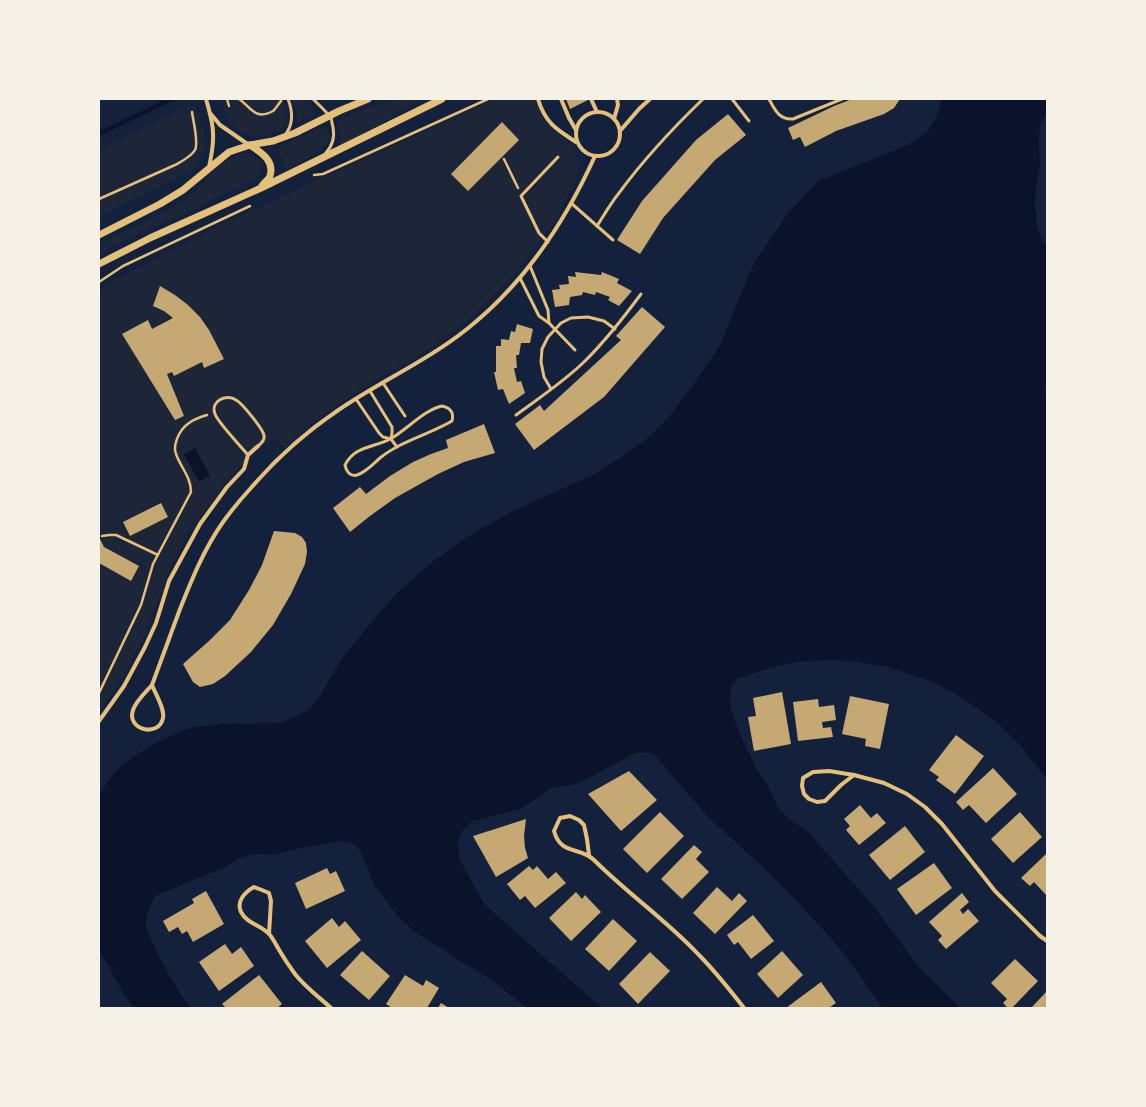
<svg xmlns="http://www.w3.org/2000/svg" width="1146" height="1107" font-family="'Alegreya Sans',sans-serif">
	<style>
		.green { fill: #1d2539 }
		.water { fill: #0b132b }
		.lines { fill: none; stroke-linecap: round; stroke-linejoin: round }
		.stream { stroke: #0b132b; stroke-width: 4.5 }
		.building { fill: #c6a872 }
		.path { stroke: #e5c07b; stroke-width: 2.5 }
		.service { stroke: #e5c07b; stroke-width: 3 }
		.minor { stroke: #e5c07b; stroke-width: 4 }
		.tertiary { stroke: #e5c07b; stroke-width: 7 }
	</style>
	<rect width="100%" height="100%" fill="#14213d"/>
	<g class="green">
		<path d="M220,99H281L287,106V115L282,128C276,131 268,136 261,137C249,138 232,128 226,117C224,112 222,105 220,99Z"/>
		<polygon points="291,99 304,99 312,108 314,114 300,122 297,122 296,120 297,111"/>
		<polygon points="398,99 420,99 379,125 346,142 342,144 340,143 339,138 340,132 338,124 338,122 341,119 364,110"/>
		<polygon points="494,99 536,99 544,121 569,143 575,152 578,165 575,182 554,222 529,256 510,279 468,321 425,352 380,377 352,395 319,418 284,448 274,437 239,467 225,483 186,537 171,567 139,647 117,686 99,713 99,291 124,276 216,227"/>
		<path d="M190,105L195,107C206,134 212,148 191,172L126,203L99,217V150Z"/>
		<polygon points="320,128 326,129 330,134 327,143 323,147 288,171 285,170 278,148"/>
		<path d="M241,153C264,154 269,169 250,182L99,253V244L174,208L185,200L200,186L209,176L223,162Z"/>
	</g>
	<g class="water">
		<path d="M942,99H1047V112L1040,125L1039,140L1040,167L1036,184L1035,205L1037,227L1043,242L1047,245V384L1045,388L1047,405V780L1021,746L998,723L958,695L931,681L884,666L851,661L824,660L795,662L769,668L737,679L732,684L730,696L731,709L741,737L757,769L768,786L779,809L793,822L806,830L872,904L922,971L960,1008H883L842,951L818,924L788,892L764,868L708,817L653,753L637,752L583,781L568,786L553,787L522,808L471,822L461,832L458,841L460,860L484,904L546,959L602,1008H527L493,981L457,959L445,950L419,935L400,919L375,886L362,855L358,848L353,843L342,841L296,849L273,855L256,854L239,858L227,866L155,896C151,904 146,914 146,923C145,927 148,933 150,937C161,962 175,986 190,1008H134L122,991L99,949V795L114,773L134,756L160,741L189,728L222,724L278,723L293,718L308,710L320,697L331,676L343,657L370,624L396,594L431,563L467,537L513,511L595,474L623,456L649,437L668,418L691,388L719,347L754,263L789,212L820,180L899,149L914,141L929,130L937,115Z"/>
		<polygon points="195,448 210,476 199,482 184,454"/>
	</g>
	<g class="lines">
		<polyline class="stream" points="99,134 171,99"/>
	</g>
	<g class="building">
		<polygon points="566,99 590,99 570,109"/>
		<polygon points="852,99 900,99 894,108 884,114 836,131 805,147 800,137 793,140 788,128 834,106"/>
		<polygon points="728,114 746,135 715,160 663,218 640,254 617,240 642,201 696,140"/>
		<polygon points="502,122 519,140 468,191 451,174"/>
		<polygon points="575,272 601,275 602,272 619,279 617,283 632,291 619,306 608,300 610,297 596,292 595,295 583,292 582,295 570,297 569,305 555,307 552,290 560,289 559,285 569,284 568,276 576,277"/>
		<polygon points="160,286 175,295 188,305 200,317 209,330 224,359 204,368 202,362 174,376 172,372 167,374 184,416 175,420 122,334 148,320 152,329 173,318 164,311 153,306"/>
		<polygon points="642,307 665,327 604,397 534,450 515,424 540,405 544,411 621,340 616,336"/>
		<polygon points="517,324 533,329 530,343 521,343 519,355 516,355 517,368 514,368 517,382 521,381 525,393 509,404 503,389 498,390 494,372 496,372 496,346 501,346 501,339 509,340 511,331 515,332"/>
		<polygon points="484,424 495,453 464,462 438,474 395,498 370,516 350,532 333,508 360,487 366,494 390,476 413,462 431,454 448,448 446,440"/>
		<polygon points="161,503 168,517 130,536 123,522"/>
		<polygon points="274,531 295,533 302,537 306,543 307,552 305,564 291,594 273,625 251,652 225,676 213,684 200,687 193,682 183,664 210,640 230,620 249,590 262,565"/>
		<polygon points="99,537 104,547 139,566 131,581 99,563"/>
		<polygon points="782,692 791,744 754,751 748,717 756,716 753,698"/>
		<polygon points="850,696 889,704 880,749 865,746 866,739 842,734"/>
		<polygon points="818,699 819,707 834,705 836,720 822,722 823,728 831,727 833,737 798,741 793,702"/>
		<polygon points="956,735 984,756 955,794 936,780 939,777 929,770"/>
		<polygon points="993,768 1017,794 986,823 969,805 963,810 956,802"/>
		<polygon points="629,771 657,800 621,831 588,794"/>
		<polygon points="860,805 871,818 877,813 886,823 859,845 846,830 850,826 844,819"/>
		<polygon points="660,812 684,836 647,873 623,849"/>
		<polygon points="1020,812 1042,837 1013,863 991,839"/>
		<polygon points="526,819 524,836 525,848 528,858 496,877 473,836"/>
		<polygon points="905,826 925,852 890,880 869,855"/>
		<polygon points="694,845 702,852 696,859 709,872 682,899 661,879"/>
		<polygon points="1047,853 1047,896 1034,882 1030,886 1021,878"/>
		<polygon points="934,863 952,888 916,915 897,889"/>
		<polygon points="529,866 533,870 537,866 548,879 556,872 566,883 535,908 525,896 520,900 507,884"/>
		<polygon points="327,868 330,874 336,871 345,891 306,909 295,883"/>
		<polygon points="717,887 732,901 739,893 747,901 715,934 693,913"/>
		<polygon points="206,891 224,924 193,942 187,931 182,934 178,927 169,932 163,921 194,903 192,899"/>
		<polygon points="576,892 582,899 585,895 601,912 571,941 549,918"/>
		<polygon points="962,893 969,902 960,910 963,914 968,909 979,921 946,949 938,940 942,936 929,922"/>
		<polygon points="753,915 774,941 751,959 738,942 734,945 727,935"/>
		<polygon points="332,918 339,927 345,921 361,940 327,968 305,941"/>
		<polygon points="613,919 637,941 609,971 585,949"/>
		<polygon points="225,944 232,954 241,947 254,966 219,991 199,962"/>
		<polygon points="362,951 390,976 369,1000 340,975"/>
		<polygon points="782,951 803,975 778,998 757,974"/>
		<polygon points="650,952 670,971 638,1004 619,984"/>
		<polygon points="1015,959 1038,981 1012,1008 1008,1008 1003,1003 1007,999 991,983"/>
		<polygon points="259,975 282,1004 277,1008 226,1008 222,1004"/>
		<polygon points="405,975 423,986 426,980 439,988 427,1008 392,1008 386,1004"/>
		<polygon points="821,982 836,1003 830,1007 831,1008 786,1008"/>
		<polygon points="1047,991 1047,1008 1031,1008"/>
		<polygon points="441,1003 449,1008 438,1008"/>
	</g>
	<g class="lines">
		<g class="path">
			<polyline points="227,99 229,106"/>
			<path d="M239,99C251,107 255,121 273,111C276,109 278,104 281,101"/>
			<polyline points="504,159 518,188"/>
			<polyline points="314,175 323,174 488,99"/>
			<path d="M99,199L175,165C182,161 191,157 195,150C199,142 193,121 192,112"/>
			<polyline points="99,282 123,266 250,206"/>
			<polyline points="102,536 109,535 116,535 158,555"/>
			<path d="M99,693L141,605L153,564L191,492C191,477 181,468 176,454C174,449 175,444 177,439C182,425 193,419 207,415"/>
		</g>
		<g class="service">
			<path d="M313,99C319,105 326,111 331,118C332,121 332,124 333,127C335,138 333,146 325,154"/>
			<polyline points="732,99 749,121"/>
			<path d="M769,99C775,110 779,120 793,119L842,99"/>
			<path d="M285,135C294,124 293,112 288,99"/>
			<polyline points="571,203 613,240"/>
			<path d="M597,226C604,215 611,203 619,193C644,159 673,128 703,99"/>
			<polyline points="548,242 539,233 521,196 558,157"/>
			<polyline points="530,266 548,310 549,323"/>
			<polyline points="520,278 539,316 549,323 575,350"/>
			<polyline points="383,383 405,416"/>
			<polyline points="551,389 544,377 541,362 542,349 548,337 561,323 571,318 588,317 604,321 615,329"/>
			<polyline points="370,391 392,427 392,433 391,439"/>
			<polyline points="356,399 379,433 383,437 391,439 397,447"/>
			<path d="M442,406C451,408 454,413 452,421C428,435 401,441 380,458C373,464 366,472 357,475C350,477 346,471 345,465C355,445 375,448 392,438C407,429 426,409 442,406Z"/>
			<path d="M516,415C539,398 565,381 586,360C606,340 624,317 641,294"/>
			<path d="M248,455C240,445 219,424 215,414C210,401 227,393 236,400C242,403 264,430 264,436C265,441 261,443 258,446"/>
		</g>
		<g class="minor">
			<path d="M206,99C209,110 213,122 213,133C214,145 211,156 209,168"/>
			<path d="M538,99C545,123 557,130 576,142"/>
			<polyline points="561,99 569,118 576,130"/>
			<polyline points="591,99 597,112"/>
			<circle cx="598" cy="134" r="22"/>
			<polyline points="210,113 220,125 249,145"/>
			<polyline points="614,119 618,105 617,99"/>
			<polyline points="620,131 639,109 650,99"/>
			<path d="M152,685C161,660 171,634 180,609C192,579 204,549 223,522C231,511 240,500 250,489C274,461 306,432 337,411C379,382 427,361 467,329C524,284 565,222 595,156"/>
			<path d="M152,685C155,693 165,709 163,718C159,738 126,730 133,710C136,701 145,693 152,685Z"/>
			<polyline points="99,721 124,686 145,647 156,623 169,581 200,524 227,487 244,469 248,455 258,446"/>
			<polyline points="854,775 841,785 825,801 817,802 809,799 804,794 802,786 803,778 813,772 829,771 854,775 884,783 907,794 925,807 942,824 995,891 1040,936 1047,941"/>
			<path d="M589,855L587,839L584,825L579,820L570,816L560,818L554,831C561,856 580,846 594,860C627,893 666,920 698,954C715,971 730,990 744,1008"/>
			<path d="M269,934L271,901L269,893L262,890L254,887C245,892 236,901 241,912C247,924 262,925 270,935C274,940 277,947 281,953C285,960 290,967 295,974C305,987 319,997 331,1008"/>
		</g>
		<g class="tertiary">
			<path d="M250,145C260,152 275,160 270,176C269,179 264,183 262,186"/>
			<polyline points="99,235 160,204 183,190 229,152 250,145 273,141 295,133 339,111 368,99"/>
			<polyline points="99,264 150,238 261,188 442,99"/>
		</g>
	</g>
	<rect width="1146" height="1107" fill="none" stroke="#f6f1e7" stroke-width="200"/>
</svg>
